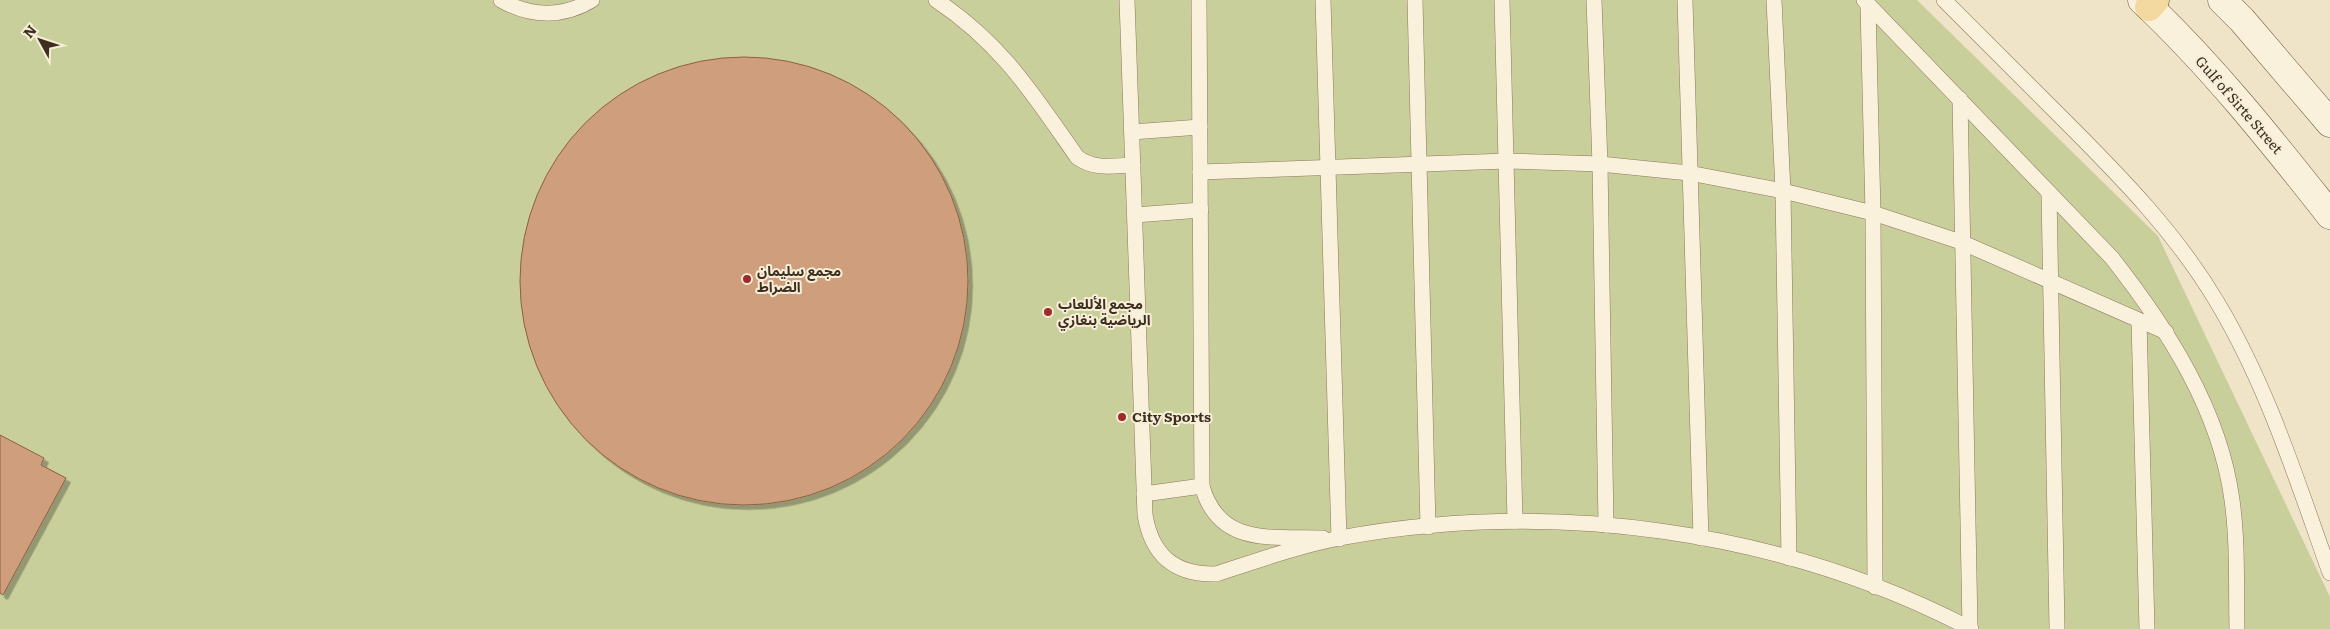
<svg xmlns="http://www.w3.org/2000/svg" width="2330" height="629" font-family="Literata,'Noto Sans Arabic',serif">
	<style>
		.green { fill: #c9cf9b }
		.building { fill: #cf9f7d; stroke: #8d5f41; filter: url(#shadow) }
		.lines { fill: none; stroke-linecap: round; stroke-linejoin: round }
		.service-casing { stroke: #8d765c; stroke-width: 16 }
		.secondary-casing { stroke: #6f573f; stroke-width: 29 }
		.primary-casing { stroke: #5b4430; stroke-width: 29 }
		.service { stroke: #faf1dc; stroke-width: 15 }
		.secondary { stroke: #faf1dc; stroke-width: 28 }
		.primary { stroke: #f3d9a0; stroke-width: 28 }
		.poi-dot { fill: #9e2a2b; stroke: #f7eed8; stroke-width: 2 }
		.labels { text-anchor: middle; stroke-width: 4; stroke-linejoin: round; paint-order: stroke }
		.street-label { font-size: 14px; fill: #3d2e20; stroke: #f7eed8 }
		.poi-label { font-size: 14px; font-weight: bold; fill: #3d2e20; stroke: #f7eed8; text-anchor: start }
	</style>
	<defs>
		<filter id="shadow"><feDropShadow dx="4.5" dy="4.5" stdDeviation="0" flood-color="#0004"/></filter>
	</defs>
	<rect width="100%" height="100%" fill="#f0e4c8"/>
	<polygon class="green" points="0,0 1917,0 2158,236 2330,597 2330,629 0,629"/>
	<g class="building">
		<circle cx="744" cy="281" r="224"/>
		<polygon points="0,435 44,458 41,465 66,478 3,595 0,593"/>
	</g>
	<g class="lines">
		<defs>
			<g id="service">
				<path d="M501,0C530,17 563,18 592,0"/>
				<path d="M936,0C1002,44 1033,94 1077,157C1094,170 1113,166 1133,165"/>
				<path d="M1127,0L1145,515C1152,556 1175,575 1216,574C1256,561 1298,546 1340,538C1551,499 1780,529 1971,629"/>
				<path d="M1199,0L1202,486C1219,547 1272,536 1323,538"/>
				<polyline points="1323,0 1339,539"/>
				<polyline points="1415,0 1428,527"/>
				<polyline points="1502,0 1515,521"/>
				<polyline points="1594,0 1600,164 1606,525"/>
				<polyline points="1685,0 1701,538"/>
				<polyline points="1774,0 1783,191 1789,558"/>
				<path d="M1864,0L2112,258C2167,328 2220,410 2232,500C2238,543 2236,586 2237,629"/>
				<path d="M1944,0C1984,40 2024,80 2064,120C2121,177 2176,233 2217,302C2268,387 2297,481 2330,573"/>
				<polyline points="1868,5 1873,213 1875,587"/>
				<polyline points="1960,99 1970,628"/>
				<polyline points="1132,132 1200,127"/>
				<polyline points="1200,172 1507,161 1600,164 1689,173 1783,191 1873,213 1961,242 2166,332"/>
				<polyline points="2049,193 2057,629"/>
				<polyline points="1135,215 1201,210"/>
				<polyline points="2139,321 2147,629"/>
				<polyline points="1144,494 1202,486"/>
			</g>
			<g id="secondary">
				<path d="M2142,0C2211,65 2271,140 2330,215"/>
				<polyline points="2222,0 2242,20 2330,123"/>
			</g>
			<polyline id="primary" points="2149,7 2155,0"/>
		</defs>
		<use href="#service" class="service-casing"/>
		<use href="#secondary" class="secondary-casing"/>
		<use href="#primary" class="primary-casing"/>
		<use href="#service" class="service"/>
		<use href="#secondary" class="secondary"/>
		<use href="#primary" class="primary"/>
	</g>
	<g class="poi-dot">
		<circle cx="747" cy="279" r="5"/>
		<circle cx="1048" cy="312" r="5"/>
		<circle cx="1122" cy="417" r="5"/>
	</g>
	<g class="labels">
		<g class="street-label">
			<text transform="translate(2239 105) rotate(49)" y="5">Gulf of Sirte Street</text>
		</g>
		<g class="poi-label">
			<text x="757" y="276">مجمع سليمان<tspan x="757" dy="16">الضراط</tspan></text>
			<text x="1058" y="309">مجمع الأللعاب<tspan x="1058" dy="16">الرياضية بنغازي</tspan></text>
			<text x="1132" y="422">City Sports</text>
		</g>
	</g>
	<g transform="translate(40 40) rotate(310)" stroke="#f7eed8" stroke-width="4" paint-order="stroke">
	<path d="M0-4L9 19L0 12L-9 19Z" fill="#3d2e20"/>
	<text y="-8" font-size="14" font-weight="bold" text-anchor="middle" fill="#3d2e20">N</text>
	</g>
</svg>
